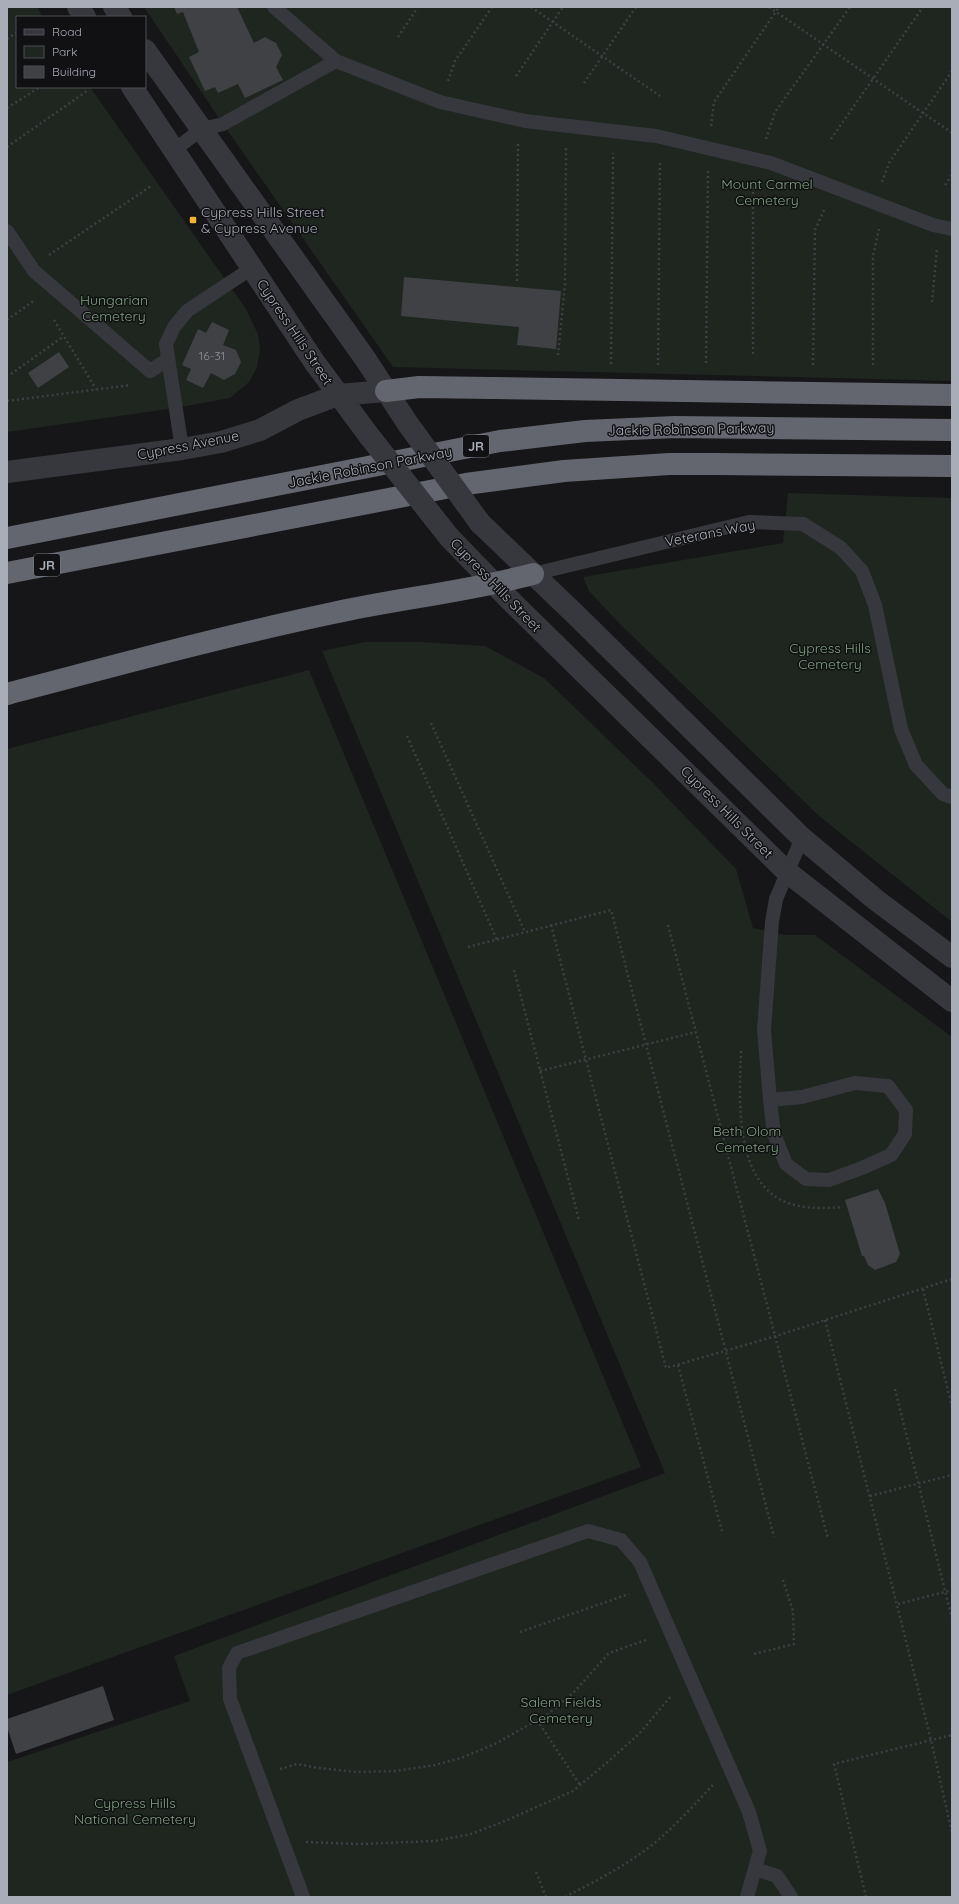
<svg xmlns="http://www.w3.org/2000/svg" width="959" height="1904" font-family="Quicksand,sans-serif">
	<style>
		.green { fill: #1e261f }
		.building { fill: #404145 }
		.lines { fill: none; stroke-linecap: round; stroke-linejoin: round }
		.path { stroke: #3d3f44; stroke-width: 2.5; stroke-dasharray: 2 3; stroke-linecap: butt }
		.service { stroke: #37383d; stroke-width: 14 }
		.tertiary { stroke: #37383d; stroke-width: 22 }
		.motorway { stroke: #63666e; stroke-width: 22 }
		.tertiary-bridge { stroke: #37383d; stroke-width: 22 }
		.poi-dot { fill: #f2b134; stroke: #111113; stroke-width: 1.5 }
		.labels { text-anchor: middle; stroke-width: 3; stroke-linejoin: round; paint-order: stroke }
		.number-label { font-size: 12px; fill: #8e929b }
		.shield { fill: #111113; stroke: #7b7e86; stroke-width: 1 }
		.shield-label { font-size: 13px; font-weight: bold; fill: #a8adb8 }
		.park-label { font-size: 14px; fill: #7fa381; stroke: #111113 }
		.poi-label { font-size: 14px; fill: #a8adb8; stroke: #111113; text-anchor: start }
		.street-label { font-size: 14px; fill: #a8adb8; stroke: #111113 }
	</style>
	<rect width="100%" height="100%" fill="#161618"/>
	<g class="green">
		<polygon points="7,7 37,7 43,17 17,17 17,87 90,87 246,309 258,334 260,350 257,367 249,382 230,398 175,408 7,432"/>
		<polygon points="144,7 952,7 952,381 393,367 223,124"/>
		<polygon points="788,493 952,498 952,922 819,816 619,623 589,591 583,577 783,543"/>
		<polygon points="365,642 419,642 485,646 544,678 651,781 736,869 753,928 785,935 815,935 952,1037 952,1897 7,1897 7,1762 190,1701 174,1656 665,1473 322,651"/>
		<polygon points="309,670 641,1467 7,1695 7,749"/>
	</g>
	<g class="building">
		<polygon points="174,7 237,7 254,43 265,37 276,43 282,55 276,67 283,80 245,98 238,84 218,93 215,87 205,91 189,57 199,52 183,12 177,14"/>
		<polygon points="404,277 561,291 556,349 517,345 519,327 401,316"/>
		<polygon points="212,322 229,330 223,345 236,350 241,362 235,374 224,380 211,373 203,388 186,380 191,369 182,365 198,329 206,333"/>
		<polygon points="59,352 69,367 38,388 28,373"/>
		<polygon points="878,1189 885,1203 900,1254 896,1262 875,1270 868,1265 864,1256 862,1256 845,1200"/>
		<polygon points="103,1686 114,1720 16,1754 7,1727 7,1719"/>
	</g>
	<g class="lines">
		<g class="path">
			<polyline points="531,7 660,96"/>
			<polyline points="769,7 952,133"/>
			<polyline points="398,37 418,7"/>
			<polyline points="7,39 17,32"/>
			<polyline points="516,76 563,7"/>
			<polyline points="448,81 455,61 492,7"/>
			<polyline points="584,83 636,7"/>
			<polyline points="7,108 40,87"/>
			<polyline points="711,126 714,102 779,7"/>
			<polyline points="766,139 775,112 850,7"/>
			<polyline points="831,139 923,7"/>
			<polyline points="7,147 87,91"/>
			<polyline points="753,182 753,357"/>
			<polyline points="882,182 889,163 952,71"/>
			<polyline points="945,185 952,175"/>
			<polyline points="49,255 151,186"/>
			<polyline points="517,281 518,142"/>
			<polyline points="932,302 937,249"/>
			<polyline points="7,320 35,300"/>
			<polyline points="54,320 96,389"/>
			<polyline points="558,355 565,285 566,148"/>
			<polyline points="706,363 708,171"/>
			<polyline points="611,364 613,153"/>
			<polyline points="658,365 660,160"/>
			<polyline points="813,365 815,230 825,208"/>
			<polyline points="873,365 873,256 879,229"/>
			<polyline points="11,374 64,336"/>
			<polyline points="7,401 131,385"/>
			<polyline points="431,723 525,932"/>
			<polyline points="407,736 497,940"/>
			<polyline points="551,925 666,1368 776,1336 952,1279"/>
			<polyline points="668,925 828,1539"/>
			<polyline points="468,947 611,910 774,1537"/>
			<polyline points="514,970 579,1220"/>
			<path d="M741,1051C739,1102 733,1195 800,1206C814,1209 829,1208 843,1207"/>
			<polyline points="540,1071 696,1032"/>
			<polyline points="923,1289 952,1407"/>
			<polyline points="825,1320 931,1740 952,1833"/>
			<polyline points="678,1365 722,1531"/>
			<polyline points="895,1389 952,1619"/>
			<polyline points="870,1496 952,1475"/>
			<polyline points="898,1604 952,1590"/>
			<polyline points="520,1632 629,1594"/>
			<polyline points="754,1654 794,1644 793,1611 782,1577"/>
			<polyline points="537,1720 580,1785"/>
			<polyline points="280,1769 297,1764 318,1768 357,1772 396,1771 435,1765 461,1758 495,1744 548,1714 574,1692 609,1653 649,1639"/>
			<polyline points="306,1842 359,1844 435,1841 471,1834 505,1821 573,1791 603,1766 639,1734 672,1695"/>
			<polyline points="536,1872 546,1897"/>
			<path d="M565,1897C600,1879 637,1860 666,1833C682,1818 698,1801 713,1785"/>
			<polyline points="866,1897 834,1764 952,1735"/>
		</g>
		<g class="service">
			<polyline points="274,7 336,61 440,102 525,121 656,136 771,163 933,225 952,229"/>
			<polyline points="174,150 202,129 223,124 336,61"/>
			<polyline points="7,231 34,271 150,371 167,360"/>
			<polyline points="182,449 166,344 174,327 187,311 252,268"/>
			<polyline points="533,574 749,522 803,524 841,548 862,571 875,605 901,729 916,765 943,794 952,797"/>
			<polyline points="770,1100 802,1097 855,1083 888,1086 906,1110 905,1134 891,1155 862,1168 829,1180 806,1179 786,1164 774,1134 770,1100 764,1030 772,922 776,899 802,838"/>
			<polyline points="755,1869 777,1876 791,1897"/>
			<polyline points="303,1897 230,1699 229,1668 237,1653 588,1531 621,1540 640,1562 749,1812 760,1851 747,1897"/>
		</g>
		<g class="tertiary">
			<polyline points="78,7 85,17"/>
			<polyline points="114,7 121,17"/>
			<polyline points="145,50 364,357 408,424"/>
			<polyline points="132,87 315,363 370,437"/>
			<polyline points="7,472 182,449 221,442 260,430 298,410 338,395 386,391"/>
			<polyline points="480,523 578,617 802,838 876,900 952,957"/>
			<polyline points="449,537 512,602 786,871 952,1001"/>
		</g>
		<g class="motorway">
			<polyline points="386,391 419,387 952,395"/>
			<polyline points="7,538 500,441 585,431 675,427 952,430"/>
			<polyline points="7,573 466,484 564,471 669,464 718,464 952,466"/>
			<path d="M7,694C116,665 224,636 333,613C400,598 467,592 533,574"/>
		</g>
		<g class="tertiary-bridge">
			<polyline points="408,424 480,523"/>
			<polyline points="370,437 449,537"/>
		</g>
	</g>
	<rect class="poi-dot" x="189" y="216" width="8" height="8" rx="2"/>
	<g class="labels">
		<g class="number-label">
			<text x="212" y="360">16-31</text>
		</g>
		<g class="shield">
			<rect x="463" y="435" width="26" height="22" rx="3"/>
			<rect x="34" y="554" width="26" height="22" rx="3"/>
		</g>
		<g class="shield-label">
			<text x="476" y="451">JR</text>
			<text x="47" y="570">JR</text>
		</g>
		<g class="park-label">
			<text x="767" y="189">Mount Carmel<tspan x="767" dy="16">Cemetery</tspan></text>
			<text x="114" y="305">Hungarian<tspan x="114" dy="16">Cemetery</tspan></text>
			<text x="830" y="653">Cypress Hills<tspan x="830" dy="16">Cemetery</tspan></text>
			<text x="747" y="1136">Beth Olom<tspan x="747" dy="16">Cemetery</tspan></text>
			<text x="561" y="1707">Salem Fields<tspan x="561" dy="16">Cemetery</tspan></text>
			<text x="135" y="1808">Cypress Hills<tspan x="135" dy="16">National Cemetery</tspan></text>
		</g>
		<g class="poi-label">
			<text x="201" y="217">Cypress Hills Street<tspan x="201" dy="16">&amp; Cypress Avenue</tspan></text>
		</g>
		<g class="street-label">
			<text transform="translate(295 332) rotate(56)" y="5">Cypress Hills Street</text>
			<text transform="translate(691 429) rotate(-1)" y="5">Jackie Robinson Parkway</text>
			<text transform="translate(188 445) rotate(-11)" y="5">Cypress Avenue</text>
			<text transform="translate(370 467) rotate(-11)" y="5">Jackie Robinson Parkway</text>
			<text transform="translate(710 533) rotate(-11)" y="5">Veterans Way</text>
			<text transform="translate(496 585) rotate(46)" y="5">Cypress Hills Street</text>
			<text transform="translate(727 812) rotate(45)" y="5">Cypress Hills Street</text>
		</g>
	</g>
	<rect width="959" height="1904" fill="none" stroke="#a8adb8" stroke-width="16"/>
	<rect x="16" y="16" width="130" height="72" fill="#111113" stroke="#4d4f55"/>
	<rect x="24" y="29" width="20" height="6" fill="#37383d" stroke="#4d4f55"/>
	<text x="52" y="36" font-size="12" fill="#a8adb8">Road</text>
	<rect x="24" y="46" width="20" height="12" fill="#1e261f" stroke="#4d4f55"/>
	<text x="52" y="56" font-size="12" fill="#a8adb8">Park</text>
	<rect x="24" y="66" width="20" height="12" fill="#404145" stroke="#4d4f55"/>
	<text x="52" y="76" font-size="12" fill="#a8adb8">Building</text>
</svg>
